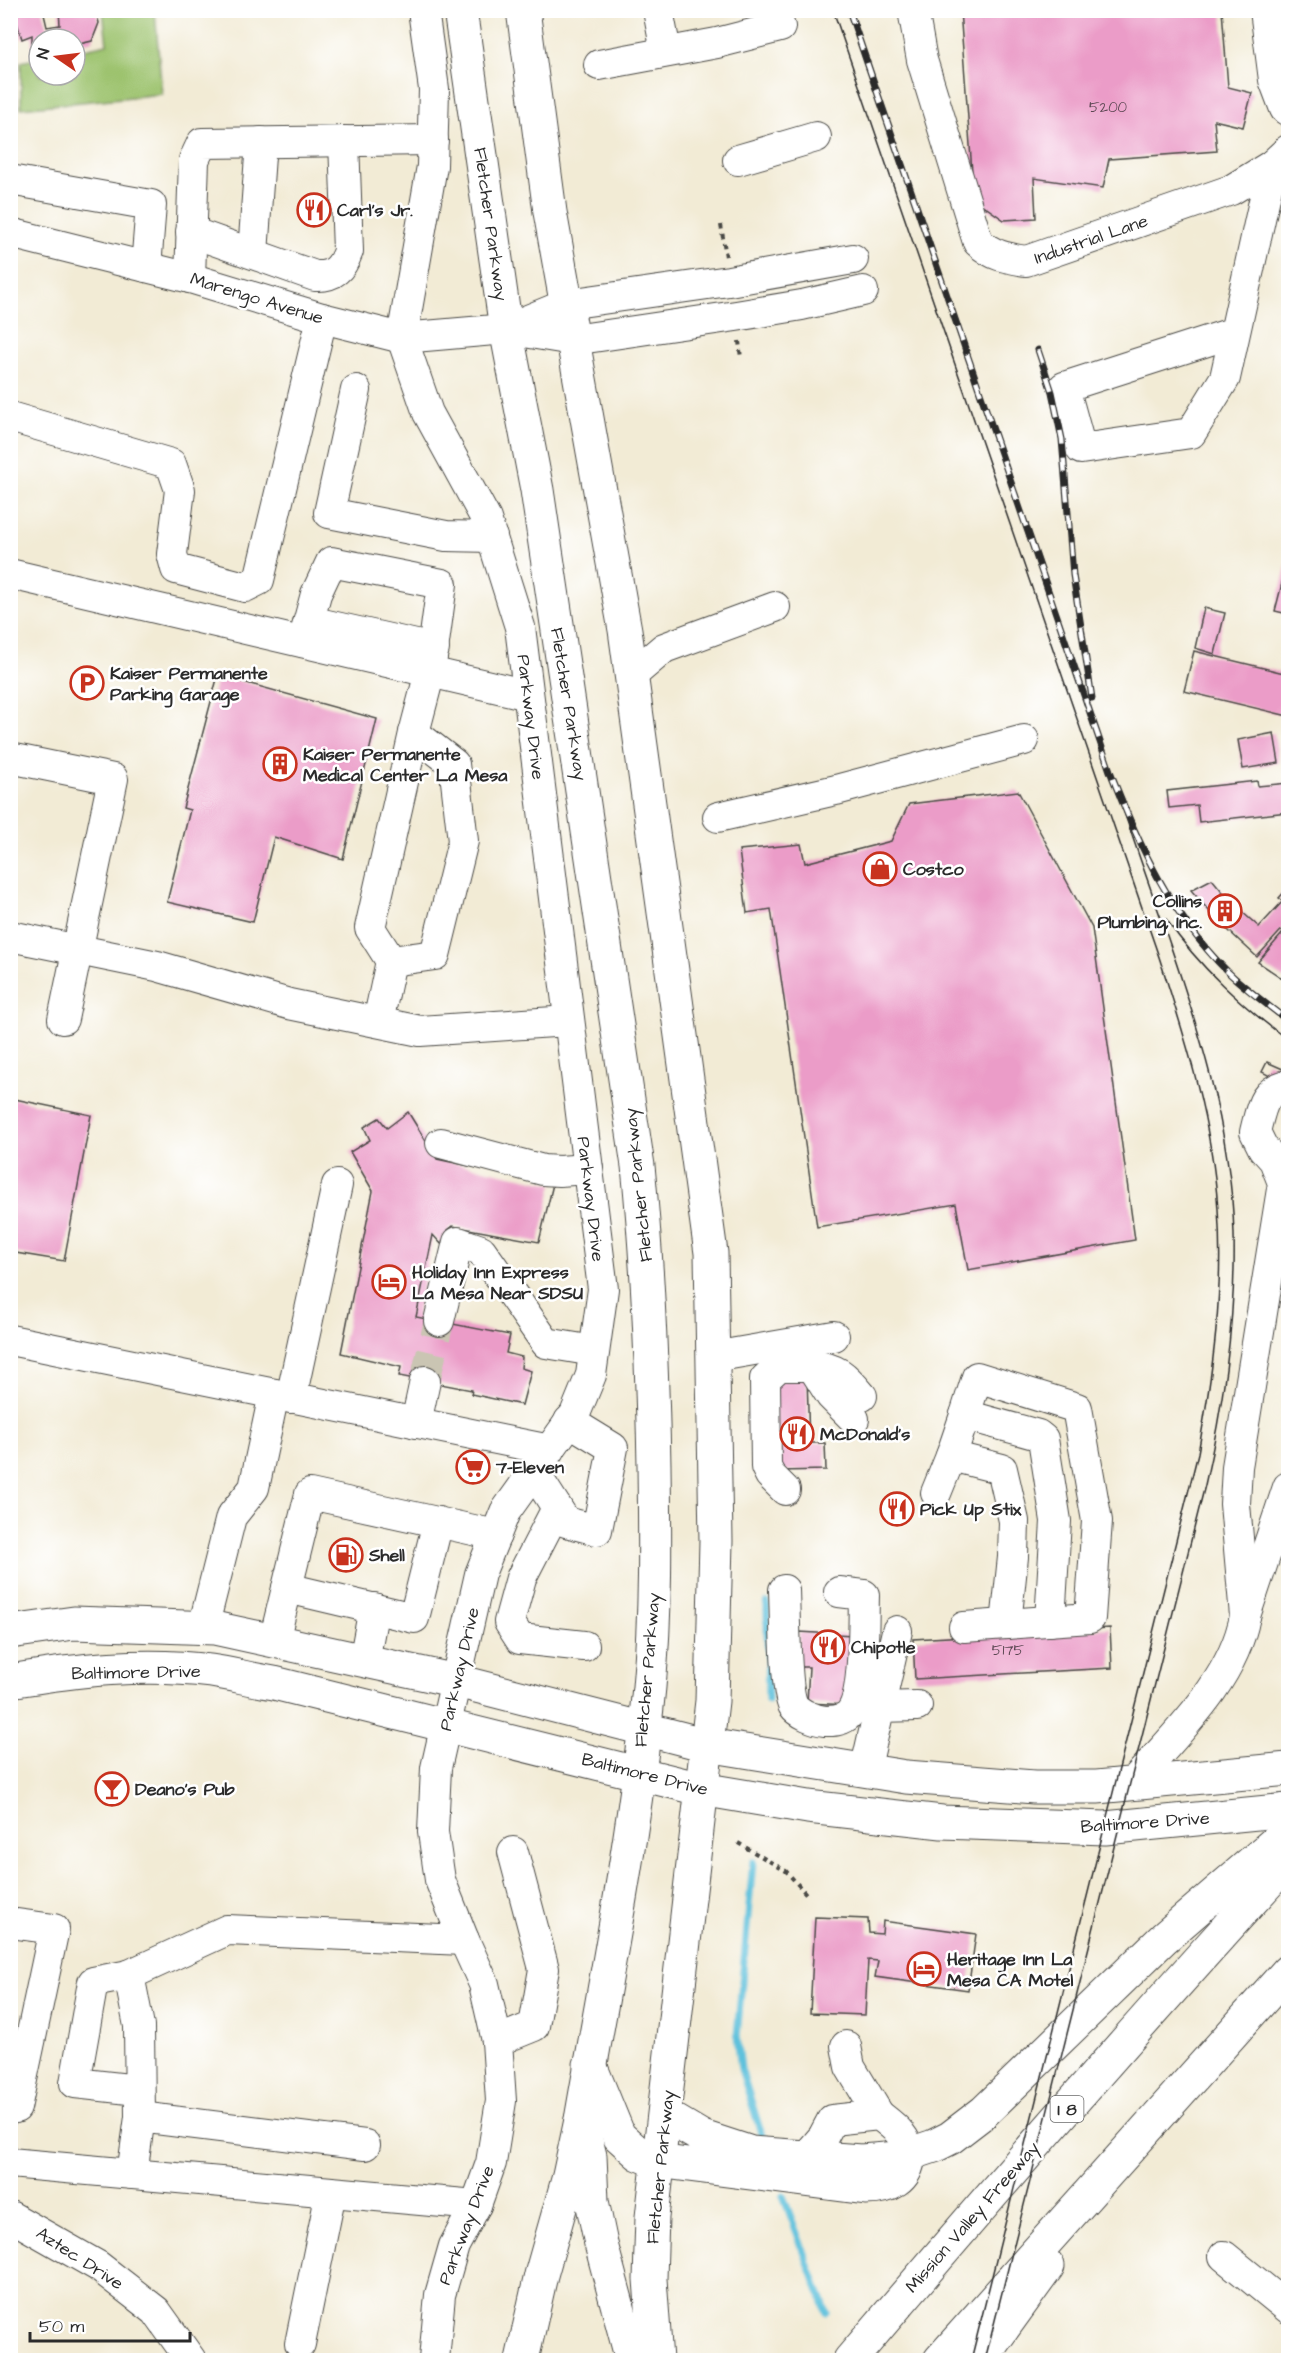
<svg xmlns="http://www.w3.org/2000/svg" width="1299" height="2371" font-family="'Architects Daughter',sans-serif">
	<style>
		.green { fill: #9dc36e; stroke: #64774c; stroke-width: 1.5 }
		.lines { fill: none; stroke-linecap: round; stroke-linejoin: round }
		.stream { stroke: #5ec1dc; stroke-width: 7 }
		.building { fill: #eb9cc8 }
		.minor-tunnel { stroke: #cac5b3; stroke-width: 30; stroke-dasharray: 30 15; stroke-linecap: butt }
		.minor-casing { stroke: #494844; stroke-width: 32 }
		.major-casing { stroke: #494844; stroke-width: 35 }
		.highway-casing { stroke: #494844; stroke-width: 35 }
		.path { stroke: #494844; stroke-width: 4; stroke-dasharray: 4.5 4.5; stroke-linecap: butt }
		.minor { stroke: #fff; stroke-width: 30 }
		.major { stroke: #fff; stroke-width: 33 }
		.highway { stroke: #fff; stroke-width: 33 }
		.tram { stroke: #2b2b2b; stroke-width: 1.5 }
		.rail-casing { stroke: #2b2b2b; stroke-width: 7 }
		.rail { stroke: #fff; stroke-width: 4.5; stroke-dasharray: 14; stroke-linecap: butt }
		.labels { text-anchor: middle; stroke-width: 5; stroke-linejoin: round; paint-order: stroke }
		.number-label { font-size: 15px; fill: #5b4752 }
		.shield { fill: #fff; stroke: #6b6b6b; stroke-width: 1.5 }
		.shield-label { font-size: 16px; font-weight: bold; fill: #2b2b2b }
		.poi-label { font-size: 18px; font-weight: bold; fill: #2b2b2b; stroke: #fff; text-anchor: start }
		.street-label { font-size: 18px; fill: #2b2b2b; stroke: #fff }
	</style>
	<rect width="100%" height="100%" fill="#fff"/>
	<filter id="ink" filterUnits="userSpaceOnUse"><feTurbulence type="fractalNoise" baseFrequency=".0167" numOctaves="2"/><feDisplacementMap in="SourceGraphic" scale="12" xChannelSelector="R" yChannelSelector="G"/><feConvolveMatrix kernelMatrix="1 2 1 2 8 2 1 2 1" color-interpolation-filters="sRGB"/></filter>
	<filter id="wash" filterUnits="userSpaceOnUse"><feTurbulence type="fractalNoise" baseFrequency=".008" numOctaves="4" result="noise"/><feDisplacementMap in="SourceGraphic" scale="24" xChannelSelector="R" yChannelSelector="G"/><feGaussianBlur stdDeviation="1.35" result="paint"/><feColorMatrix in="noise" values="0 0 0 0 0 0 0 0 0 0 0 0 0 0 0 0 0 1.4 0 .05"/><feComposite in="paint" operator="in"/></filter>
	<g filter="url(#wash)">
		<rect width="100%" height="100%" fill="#f2ebd5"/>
		<polygon class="green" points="103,11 155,11 162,94 21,108 21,62 39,58 39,75 75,75 75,51 107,44"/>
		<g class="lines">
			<g class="stream">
				<polyline points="767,1603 768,1700"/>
				<polyline points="753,1862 737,2036 741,2069 763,2139"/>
				<polyline points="783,2196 827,2313"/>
			</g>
		</g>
		<g id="blocks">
			<g class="building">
				<polygon points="13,10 43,10 47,27 60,25 59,10 96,10 99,23 92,41 75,45 75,39 39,39 39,53 32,54 32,35 22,39"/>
				<polygon points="960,10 1222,10 1228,87 1252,93 1243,127 1214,120 1217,151 1109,159 1103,188 1034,178 1036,218 1004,220 974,199"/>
				<polygon points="1288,560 1288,614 1275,611"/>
				<polygon points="1204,608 1225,613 1215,654 1195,648"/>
				<polygon points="1194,651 1288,674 1288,716 1184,691"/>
				<polygon points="218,675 377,719 343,859 274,837 253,922 167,902 190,810 183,808"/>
				<polygon points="1274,733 1279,763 1243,769 1238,740"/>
				<polygon points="1257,781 1258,786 1288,783 1288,812 1199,822 1197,805 1169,808 1167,791"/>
				<polygon points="1018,791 1092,928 1135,1240 968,1270 956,1204 817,1227 771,909 747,913 739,850 801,844 805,863 891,841 909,804"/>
				<polygon points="1212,879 1231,902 1259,927 1283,901 1279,898 1288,888 1288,923 1257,957 1216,919 1191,890"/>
				<polygon points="1288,927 1288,982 1258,962"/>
				<polygon points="1267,1062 1285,1070 1280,1081 1262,1072"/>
				<polygon points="10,1098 91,1115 64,1261 10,1252"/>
				<polygon points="408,1112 437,1159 553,1184 539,1242 453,1226 448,1230 454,1239 443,1246 433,1235 416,1317 510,1335 506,1353 522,1357 521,1368 531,1371 522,1405 471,1394 472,1390 399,1376 401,1367 341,1353 373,1191 350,1152 370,1140 364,1127 379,1118 387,1128"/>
				<polygon points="807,1376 809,1443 825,1443 826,1470 779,1471 772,1382"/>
				<polygon points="1110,1628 1112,1668 915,1679 913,1639"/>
				<polygon points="799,1632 853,1635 850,1705 807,1703 809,1667 798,1667"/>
				<polygon points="815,1917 868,1919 869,1933 882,1934 883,1921 976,1934 968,1990 875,1977 878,1961 868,1960 865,2015 810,2013"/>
			</g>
		</g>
	</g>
	<g filter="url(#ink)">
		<use href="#blocks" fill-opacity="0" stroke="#494844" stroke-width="1.5"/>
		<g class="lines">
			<polyline class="minor-tunnel" points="425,1381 439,1321"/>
			<defs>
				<g id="minor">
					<polyline points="423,10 434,89 432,166 402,338 428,413 486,519 520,627 603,1289 591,1375 575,1414 505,1512 480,1574 436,1768 433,1832 440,1880 464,1940 484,1984 497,2041 501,2101 491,2163 476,2205 454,2246 440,2295 434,2360"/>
					<polyline points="658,10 666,52"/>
					<path d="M913,10L922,60L978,242C993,256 1007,258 1026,261L1231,190L1272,165L1288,150"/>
					<polyline points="1265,10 1274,80 1285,109 1288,111"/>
					<polyline points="599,65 717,43 780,27 774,10"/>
					<polyline points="738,160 816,137"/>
					<polyline points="10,180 151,205 146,267"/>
					<path d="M191,232L315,276C334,277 342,268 348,251L344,141"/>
					<polyline points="10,233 190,278 322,318 402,338 506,329 573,340 736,316 802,305 863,291"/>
					<polyline points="253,253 261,142"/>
					<polyline points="190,278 194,160 202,143 433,140"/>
					<polyline points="506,329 567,304 729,281 853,259"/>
					<polyline points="1235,332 1064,387 1081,449 1191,433 1225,378 1272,165"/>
					<polyline points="356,390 329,513 446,536 492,537"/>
					<polyline points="10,417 171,464 180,490 172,554 176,569 245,587 259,580 322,318"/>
					<polyline points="10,574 528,695"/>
					<polyline points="309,621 434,649"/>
					<polyline points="303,642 316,594 331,562 442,584 430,672 414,733 370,928 391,961 378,1022"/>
					<polyline points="631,676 664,648 775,607"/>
					<polyline points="10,758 113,779 63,1019"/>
					<polyline points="718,817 836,790 1024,740"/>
					<polyline points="10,936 157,966 289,1004 420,1031 569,1021"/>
					<polyline points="391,961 435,955 463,841 454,764 414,733"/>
					<polyline points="441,1143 543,1170 559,1171 588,1169"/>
					<polyline points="439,1321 458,1242 481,1250 546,1343 594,1351"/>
					<polyline points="10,1340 550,1450"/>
					<polyline points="713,1357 834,1336"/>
					<path d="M812,1366C838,1367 846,1377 862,1396"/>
					<polyline points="291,1398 337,1185"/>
					<polyline points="416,1423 425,1381"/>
					<polyline points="951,1456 965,1415 1038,1435 1043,1439 1056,1521 1050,1621"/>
					<polyline points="534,1472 566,1522 597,1530 613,1448 569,1421"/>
					<polyline points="785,1490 770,1475 766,1467 765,1379 779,1366 812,1366 831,1396 854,1419"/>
					<polyline points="936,1493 951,1456 1002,1469 1014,1521 1013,1557 1006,1624"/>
					<polyline points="557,1508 521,1578 509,1622 520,1639 584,1646"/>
					<polyline points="287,1588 414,1618 438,1522"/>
					<path d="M784,1590C785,1612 785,1689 793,1705C799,1714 815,1720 825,1721C833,1721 840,1721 847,1716C866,1701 863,1620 864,1595L839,1592"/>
					<path d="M1245,1616L1235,1504L1237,1467L1283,1183L1274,1160L1263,1148L1255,1132C1261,1109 1262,1090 1288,1085"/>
					<polyline points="964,1627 1090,1618 1097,1521 1077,1408 977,1377 965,1415"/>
					<polyline points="203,1628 231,1517 254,1488 274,1394"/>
					<polyline points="274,1641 310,1494 496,1535"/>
					<polyline points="364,1661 374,1608"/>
					<polyline points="880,1707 917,1706"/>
					<polyline points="865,1771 897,1631"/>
					<path d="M1132,1784C1174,1735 1233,1682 1245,1616L1288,1487"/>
					<polyline points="10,1923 54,1929 16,2108 10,2109"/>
					<polyline points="129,1975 227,1930 464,1940"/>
					<polyline points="497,2041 534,2026 544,1969 513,1852"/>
					<polyline points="846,2046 850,2067 879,2115"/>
					<polyline points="138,2090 75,2083 93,1982 129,1975 139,2026 140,2117"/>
					<path d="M805,2158L823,2137L832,2120L879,2115C893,2126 908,2136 909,2155"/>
					<polyline points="10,2163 476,2205"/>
					<polyline points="132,2174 140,2117 365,2145"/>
					<polyline points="10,2216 98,2266 156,2311 191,2360"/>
					<polyline points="1224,2256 1288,2308"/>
					<polyline points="300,2344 331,2192"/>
				</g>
				<g id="major">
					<path d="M460,10L506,329L537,490L638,1166C648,1266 652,1365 654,1465C655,1539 656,1613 649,1687C635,1832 606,1976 581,2120L590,2156L592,2201L601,2244L632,2360"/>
					<polyline points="523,10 550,212 625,630 711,1253 716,1541 712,1701 652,2217 650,2279 656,2360"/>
					<polyline points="10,1632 74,1623 214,1628 457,1681 707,1745 906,1777 1034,1787 1097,1787 1288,1769"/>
					<path d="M10,1681C76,1670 144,1662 211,1671C232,1674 253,1680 274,1683L701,1789L808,1807L942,1822L1105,1828L1288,1810"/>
					<path d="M590,2065L619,2136L639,2154L657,2161L866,2188C890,2188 907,2180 909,2155"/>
				</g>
				<g id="highway">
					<polyline points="665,2115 702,2137 751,2153 861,2161 898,2158 934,2146 950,2138 984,2112 1164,1938 1288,1831"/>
					<polyline points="522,2360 541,2275 569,2176 581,2120"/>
					<path d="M850,2360C993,2192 1138,2024 1288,1861"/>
					<polyline points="940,2360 1288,1971"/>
					<polyline points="980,2360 1048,2266"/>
				</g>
			</defs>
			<use href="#minor" class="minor-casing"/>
			<use href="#major" class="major-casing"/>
			<use href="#highway" class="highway-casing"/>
			<g class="path">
				<polyline points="721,225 726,257"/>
				<polyline points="739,341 741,358"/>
				<polyline points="738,1843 786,1871 808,1896"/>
			</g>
			<use href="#minor" class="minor"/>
			<use href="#major" class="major"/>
			<use href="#highway" class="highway"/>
			<g class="tram">
				<path d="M833,10L1159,957C1186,1039 1212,1122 1218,1209C1224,1291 1213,1372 1198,1453L971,2360"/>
				<path d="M1166,919C1200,968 1241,1005 1288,1040"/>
				<path d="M985,2360L1205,1485C1224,1402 1236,1319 1234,1234C1231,1126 1197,1022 1162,921C1144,871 1127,821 1110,771"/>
			</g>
			<defs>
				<g id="rail">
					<path d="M849,10L1110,771C1138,844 1171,916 1228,972C1247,990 1268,1005 1288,1021"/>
					<polyline points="1038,350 1052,392 1062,439 1073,575 1092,698"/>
				</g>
			</defs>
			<use href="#rail" class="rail-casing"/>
			<use href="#rail" class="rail"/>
		</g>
	</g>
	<defs>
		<symbol id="restaurant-ring" viewBox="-11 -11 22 22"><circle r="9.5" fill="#fff" stroke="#c8321e" stroke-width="1.5"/><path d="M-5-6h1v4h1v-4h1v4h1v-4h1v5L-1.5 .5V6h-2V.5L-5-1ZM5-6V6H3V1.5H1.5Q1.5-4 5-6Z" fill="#c8321e"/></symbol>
		<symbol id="parking-ring" viewBox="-11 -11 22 22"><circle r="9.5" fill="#fff" stroke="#c8321e" stroke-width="1.5"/><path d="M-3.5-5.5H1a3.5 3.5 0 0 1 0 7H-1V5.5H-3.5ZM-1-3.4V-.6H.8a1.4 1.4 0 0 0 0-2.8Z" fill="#c8321e"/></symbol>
		<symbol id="building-ring" viewBox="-11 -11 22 22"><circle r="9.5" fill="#fff" stroke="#c8321e" stroke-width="1.5"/><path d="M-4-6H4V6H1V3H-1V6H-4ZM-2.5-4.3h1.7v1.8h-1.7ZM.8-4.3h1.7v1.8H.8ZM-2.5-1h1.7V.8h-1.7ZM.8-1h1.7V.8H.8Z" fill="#c8321e"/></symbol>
		<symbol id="shop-ring" viewBox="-11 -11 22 22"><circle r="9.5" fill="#fff" stroke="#c8321e" stroke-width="1.5"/><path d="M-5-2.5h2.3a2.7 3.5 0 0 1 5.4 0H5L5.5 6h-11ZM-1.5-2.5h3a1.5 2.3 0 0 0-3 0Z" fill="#c8321e"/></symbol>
		<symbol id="hotel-ring" viewBox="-11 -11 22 22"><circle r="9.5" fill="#fff" stroke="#c8321e" stroke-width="1.5"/><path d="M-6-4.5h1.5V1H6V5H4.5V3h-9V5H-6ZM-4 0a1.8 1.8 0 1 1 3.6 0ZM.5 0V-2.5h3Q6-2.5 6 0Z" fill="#c8321e"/></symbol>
		<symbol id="supermarket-ring" viewBox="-11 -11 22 22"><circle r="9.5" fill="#fff" stroke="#c8321e" stroke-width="1.5"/><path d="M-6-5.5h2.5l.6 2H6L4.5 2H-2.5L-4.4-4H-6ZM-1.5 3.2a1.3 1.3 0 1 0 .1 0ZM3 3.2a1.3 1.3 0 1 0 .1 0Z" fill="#c8321e"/></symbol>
		<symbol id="fuel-ring" viewBox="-11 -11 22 22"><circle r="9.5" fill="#fff" stroke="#c8321e" stroke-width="1.5"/><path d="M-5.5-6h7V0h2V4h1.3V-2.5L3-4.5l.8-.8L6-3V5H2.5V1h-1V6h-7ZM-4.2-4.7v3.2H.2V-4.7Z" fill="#c8321e"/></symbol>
		<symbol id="bar-ring" viewBox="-11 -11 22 22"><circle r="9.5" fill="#fff" stroke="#c8321e" stroke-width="1.5"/><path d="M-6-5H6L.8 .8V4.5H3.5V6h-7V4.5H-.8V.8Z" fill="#c8321e"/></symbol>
	</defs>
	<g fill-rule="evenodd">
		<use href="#restaurant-ring" x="295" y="191" width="38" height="38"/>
		<use href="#parking-ring" x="68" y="664" width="38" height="38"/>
		<use href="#building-ring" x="261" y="745" width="38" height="38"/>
		<use href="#shop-ring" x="861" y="850" width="38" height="38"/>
		<use href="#building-ring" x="1206" y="892" width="38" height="38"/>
		<use href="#hotel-ring" x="370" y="1263" width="38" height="38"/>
		<use href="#restaurant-ring" x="778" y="1415" width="38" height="38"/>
		<use href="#supermarket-ring" x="454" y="1448" width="38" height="38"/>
		<use href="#restaurant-ring" x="878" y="1490" width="38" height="38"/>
		<use href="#fuel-ring" x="327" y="1536" width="38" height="38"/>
		<use href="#restaurant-ring" x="809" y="1628" width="38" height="38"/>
		<use href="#bar-ring" x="93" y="1770" width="38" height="38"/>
		<use href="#hotel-ring" x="905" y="1950" width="38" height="38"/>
	</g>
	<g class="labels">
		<g class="number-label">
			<text x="1108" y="112">5200</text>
			<text x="1008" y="1655">5175</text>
		</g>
		<rect class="shield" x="1050.5" y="2096" width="33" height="26" rx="4.5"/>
		<g class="shield-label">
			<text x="1067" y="2115">I 8</text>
		</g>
		<g class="poi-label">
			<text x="337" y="216">Carl's Jr.</text>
			<text x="110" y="679">Kaiser Permanente<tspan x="110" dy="21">Parking Garage</tspan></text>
			<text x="303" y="760">Kaiser Permanente<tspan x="303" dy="21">Medical Center La Mesa</tspan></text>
			<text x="903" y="875">Costco</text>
			<text x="1202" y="907" text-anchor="end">Collins<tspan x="1202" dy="21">Plumbing, Inc.</tspan></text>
			<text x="412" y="1278">Holiday Inn Express<tspan x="412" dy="21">La Mesa Near SDSU</tspan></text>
			<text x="820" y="1440">McDonald's</text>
			<text x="496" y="1473">7-Eleven</text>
			<text x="920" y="1515">Pick Up Stix</text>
			<text x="369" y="1561">Shell</text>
			<text x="851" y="1653">Chipotle</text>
			<text x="135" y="1795">Deano's Pub</text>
			<text x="947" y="1965">Heritage Inn La<tspan x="947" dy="21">Mesa CA Motel</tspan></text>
		</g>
		<g class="street-label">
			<text transform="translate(491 224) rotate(82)" y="6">Fletcher Parkway</text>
			<text transform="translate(1091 239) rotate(-19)" y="6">Industrial Lane</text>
			<text transform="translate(257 298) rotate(17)" y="6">Marengo Avenue</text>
			<text transform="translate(569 704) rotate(81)" y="6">Fletcher Parkway</text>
			<text transform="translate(531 717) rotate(83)" y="6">Parkway Drive</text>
			<text transform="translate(638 1185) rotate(-96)" y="6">Fletcher Parkway</text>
			<text transform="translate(591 1199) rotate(83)" y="6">Parkway Drive</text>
			<text transform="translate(459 1669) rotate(-77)" y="6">Parkway Drive</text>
			<text transform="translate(647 1670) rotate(-85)" y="6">Fletcher Parkway</text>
			<text transform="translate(136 1672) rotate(-1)" y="6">Baltimore Drive</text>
			<text transform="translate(645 1774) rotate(14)" y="6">Baltimore Drive</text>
			<text transform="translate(1145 1822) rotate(-4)" y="6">Baltimore Drive</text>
			<text transform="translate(660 2167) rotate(-84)" y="6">Fletcher Parkway</text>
			<text transform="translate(972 2217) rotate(-49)" y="6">Mission Valley Freeway</text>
			<text transform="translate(466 2225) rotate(-69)" y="6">Parkway Drive</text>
			<text transform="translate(80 2258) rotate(33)" y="6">Aztec Drive</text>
		</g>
	</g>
	<rect width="1299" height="2371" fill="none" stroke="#fff" stroke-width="36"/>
	<g transform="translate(57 57) rotate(284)"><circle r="28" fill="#ffffff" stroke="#aaaaaa" stroke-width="1.5"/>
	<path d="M0-4.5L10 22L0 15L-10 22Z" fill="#c8321e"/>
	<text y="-9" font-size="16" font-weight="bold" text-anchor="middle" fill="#2b2b2b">N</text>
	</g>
	<path d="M30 2332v9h160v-9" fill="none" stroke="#2b2b2b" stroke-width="3"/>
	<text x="39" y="2332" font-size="18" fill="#2b2b2b" stroke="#ffffff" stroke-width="4.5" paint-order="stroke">50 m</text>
</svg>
